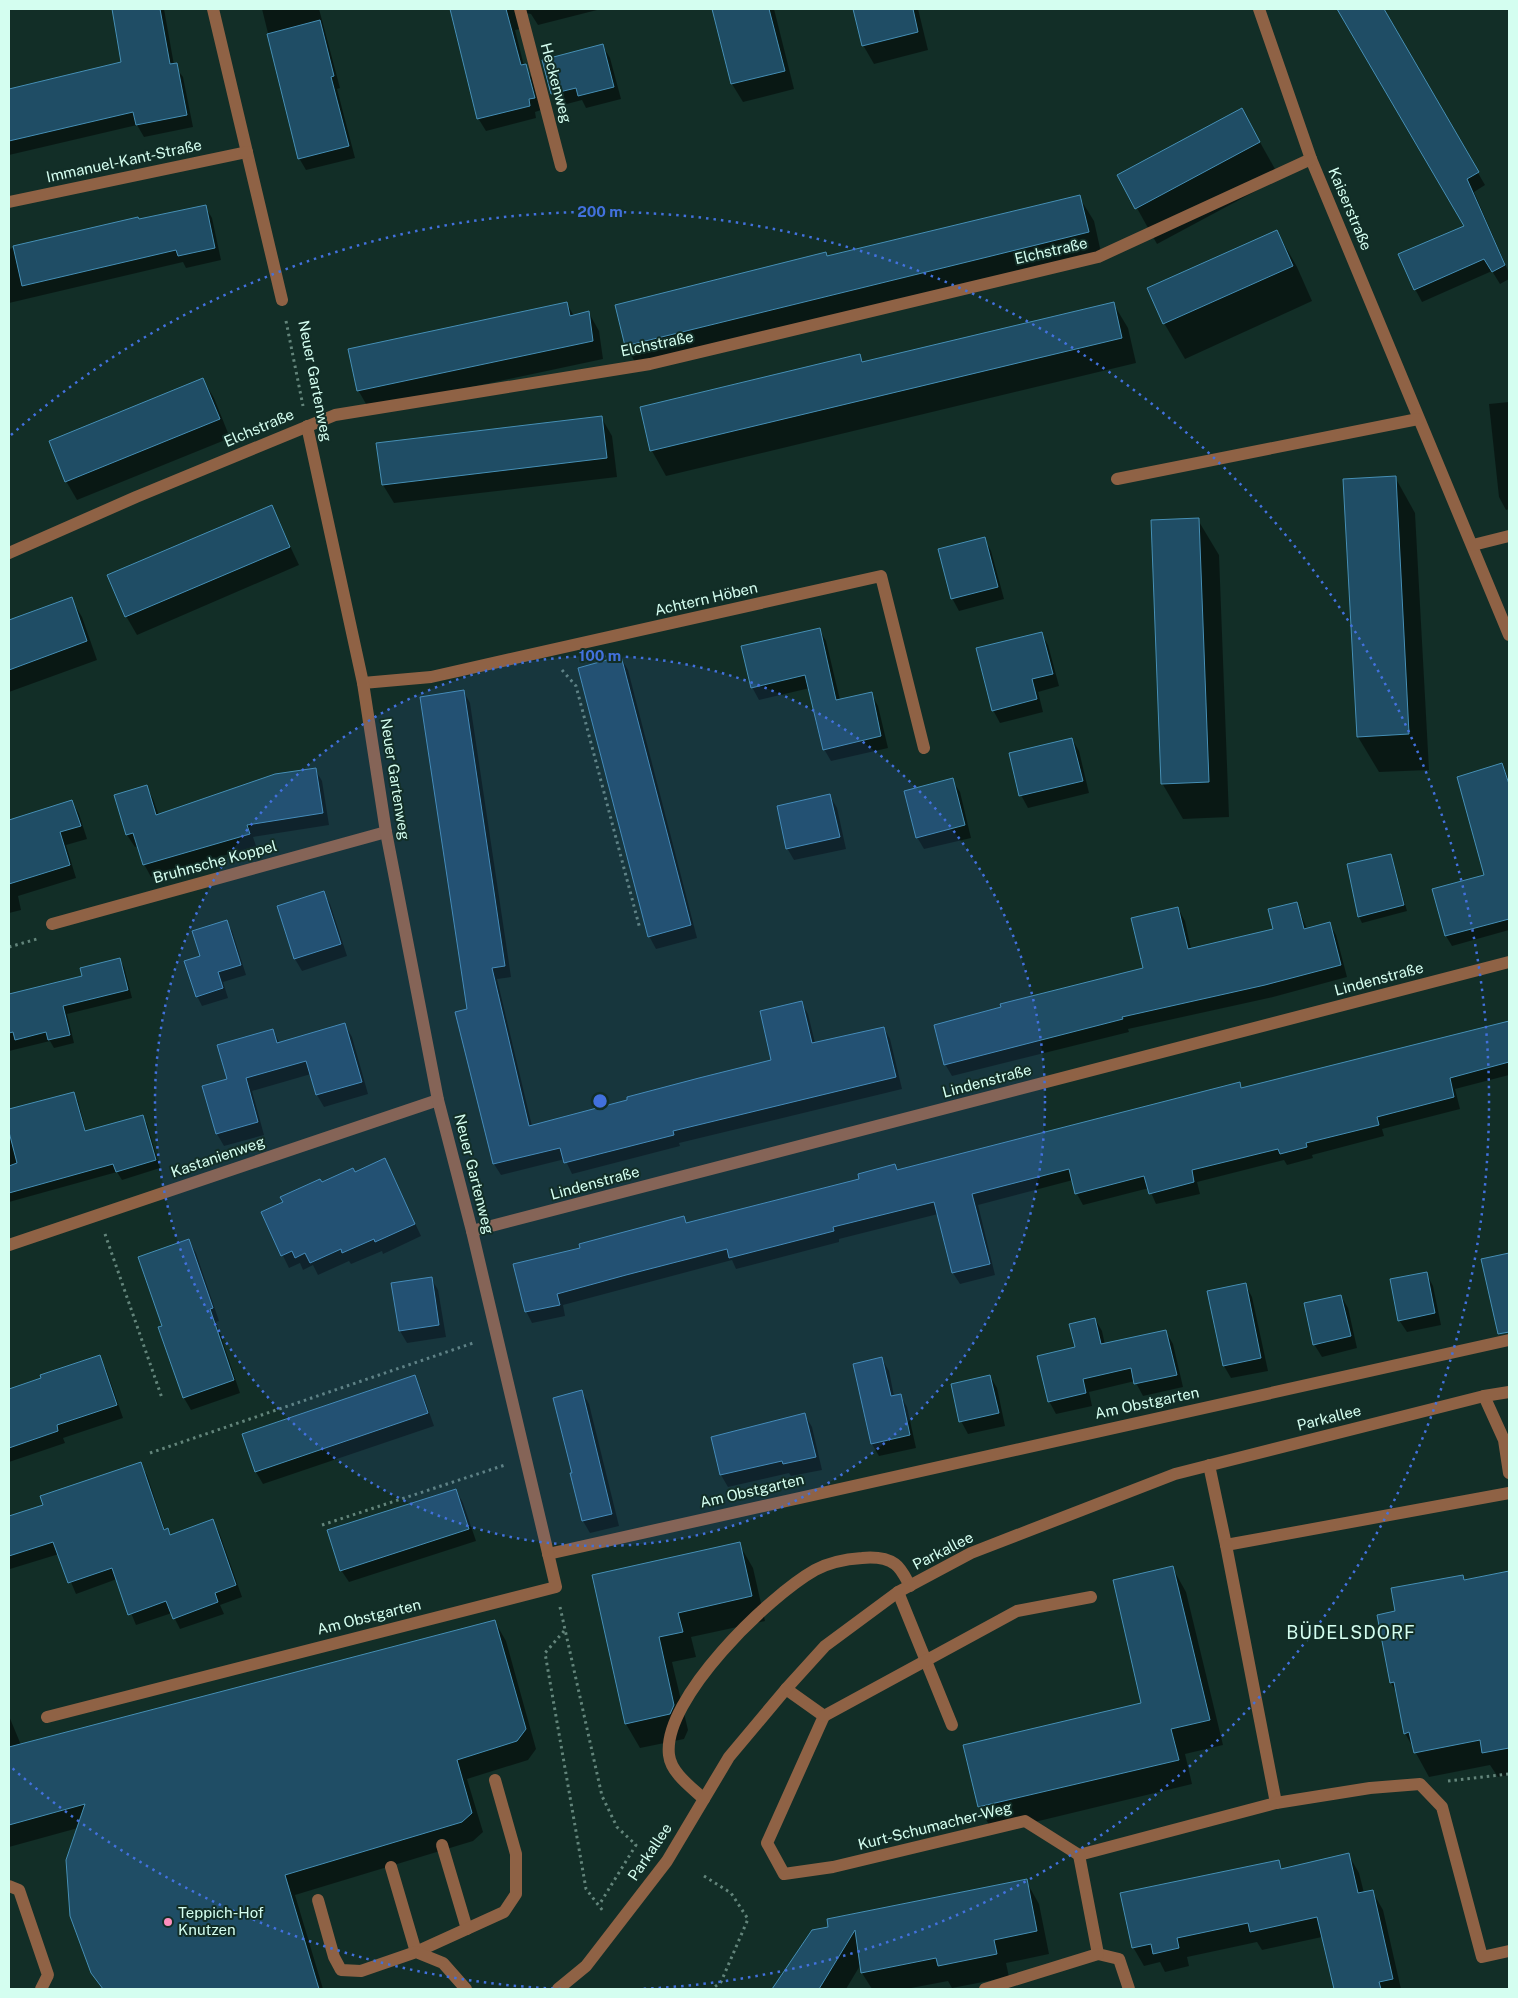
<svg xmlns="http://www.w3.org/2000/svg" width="1518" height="1998" font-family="'Public Sans',sans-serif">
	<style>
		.shadow { fill: #0007 }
		.building { fill: #1f4d65; stroke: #468fb5 }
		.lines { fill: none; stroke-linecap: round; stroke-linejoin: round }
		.path { stroke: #63857b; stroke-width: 3; stroke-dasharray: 2.5 4; stroke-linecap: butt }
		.minor { stroke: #8f6245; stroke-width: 12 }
		.ring { fill: none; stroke: #4271dd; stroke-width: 2.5; stroke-dasharray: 2.5 5 }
		.poi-dot { fill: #fe8ebd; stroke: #122e27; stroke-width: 2 }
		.labels { text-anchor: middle; stroke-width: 4; stroke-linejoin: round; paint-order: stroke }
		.street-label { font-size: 15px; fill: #d4fef0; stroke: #122e27 }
		.poi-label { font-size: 15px; fill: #d4fef0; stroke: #122e27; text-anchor: start }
		.quarter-label { font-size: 18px; letter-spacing: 1px; fill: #d4fef0; stroke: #122e27 }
		.centre { fill: #4271dd; stroke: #122e27; stroke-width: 2.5 }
		.ring-label { font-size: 15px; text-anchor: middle; font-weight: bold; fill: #4271dd; stroke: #122e27; stroke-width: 4; stroke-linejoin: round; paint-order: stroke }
	</style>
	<rect width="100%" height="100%" fill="#122e27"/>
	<g class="shadow">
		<polygon points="113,9 164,9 174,65 183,77 193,127 144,137 137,125 9,155 9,89 122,63"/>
		<polygon points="262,9 319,9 340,88 337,89 355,158 306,170 299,158"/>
		<polygon points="450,9 596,9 597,10 538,25 531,14 525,13 520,29 515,30 524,66 532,78 541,110 535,112 536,118 486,131 478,118"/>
		<polygon points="713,9 774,9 794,89 743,102 732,84"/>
		<polygon points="854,9 918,9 928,50 874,64 863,45"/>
		<polygon points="1338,9 1383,9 1485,185 1474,192 1509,273 1509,279 1500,284 1492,271 1422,302 1415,289 1466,226"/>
		<polygon points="603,46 610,58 621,99 586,108 582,100 559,106 552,93"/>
		<polygon points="1242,110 1280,178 1157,244 1119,176"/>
		<polygon points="1079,197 1094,221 1102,257 640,371 626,346 616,306"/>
		<polygon points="205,206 212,218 221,260 186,268 183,262 9,303 9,249 137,218 139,220"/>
		<polygon points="1277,232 1297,267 1312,301 1185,359 1164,323"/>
		<polygon points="1113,303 1128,328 1136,363 666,476 652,451 641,408 860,356 864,363"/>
		<polygon points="567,304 574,316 589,313 599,331 603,359 369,409 358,390"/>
		<polygon points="203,380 214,398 230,438 77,500 66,481"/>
		<polygon points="1509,402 1509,509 1506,510 1499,497 1489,404"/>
		<polygon points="601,417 612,436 617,477 394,503 383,485"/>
		<polygon points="1395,477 1415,513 1429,770 1379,772 1358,737"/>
		<polygon points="271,506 299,565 137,635 126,616"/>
		<polygon points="1198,520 1219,555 1229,817 1183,819 1162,783"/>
		<polygon points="984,538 991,551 1004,599 959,611 952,598"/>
		<polygon points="71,599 82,617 97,660 9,692 9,622"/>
		<polygon points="819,629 826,641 840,700 871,693 878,706 888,748 831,761 824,749 810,688 759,700 752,687"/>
		<polygon points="1041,633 1048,645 1059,686 1038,692 1043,712 1000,723 993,710"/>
		<polygon points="621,658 628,670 697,938 656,949 649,936"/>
		<polygon points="464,692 470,703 511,977 497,979 532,1126 772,1061 801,1002 808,1014 815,1043 884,1028 890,1039 902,1089 679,1143 680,1146 572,1174 565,1159 501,1175 494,1164 456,1013 468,1010"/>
		<polygon points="1072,739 1079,751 1089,793 1028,808 1021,795"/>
		<polygon points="1502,764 1509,780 1509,930 1452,946 1446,936 1434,890 1485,876"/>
		<polygon points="315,769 322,781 329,825 253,837 256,846 151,877 144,864 138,846 135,847 127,835 115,796 146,786 153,799 159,816"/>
		<polygon points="952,780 960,792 971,838 924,849 917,837"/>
		<polygon points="830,796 837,808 846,849 794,860 787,848"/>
		<polygon points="72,801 79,814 87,839 66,845 76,878 18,896 21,910 9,913 9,821"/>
		<polygon points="1391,855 1407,911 1362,923 1359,917 1348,865"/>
		<polygon points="323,892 330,904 347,956 302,971 295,959 278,907"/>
		<polygon points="1296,903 1307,929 1329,923 1336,935 1347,977 1273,997 1128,1029 1129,1032 952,1076 945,1064 1144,969 1178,908 1185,921 1191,949 1275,930"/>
		<polygon points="226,921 232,931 246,975 223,982 228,998 202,1006 197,996 202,957"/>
		<polygon points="119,959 124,967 132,998 67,1014 74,1043 54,1048 50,1041 9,1051 9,995 84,977"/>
		<polygon points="1509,1022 1509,1075 1455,1089 1460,1109 1382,1129 1384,1136 1312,1155 1313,1158 1287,1165 1284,1160 1197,1182 1200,1194 1156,1204 1149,1188 1083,1205 1077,1194 1073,1180 978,1205 995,1275 960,1284 953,1273 938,1214 839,1239 839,1242 736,1269 732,1260 563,1305 565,1316 532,1323 526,1311 582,1249 683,1217 687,1224 860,1179 895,1166 898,1171 1239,1083 1242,1089"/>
		<polygon points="345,1025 352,1037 368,1094 324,1107 317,1095 311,1074 252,1091 264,1135 224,1146 217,1134 228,1080 273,1030 280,1044"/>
		<polygon points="73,1093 78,1101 86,1132 142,1116 147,1124 160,1168 122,1180 117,1172 9,1202 9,1110"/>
		<polygon points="385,1160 421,1236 383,1254 382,1251 351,1264 349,1261 318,1275 313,1265 303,1270 300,1263 289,1268 262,1213 322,1184 354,1173"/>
		<polygon points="189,1241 196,1253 219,1321 216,1322 240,1393 191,1410 184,1398 164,1327"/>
		<polygon points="1509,1255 1509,1322 1483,1260"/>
		<polygon points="1426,1273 1433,1286 1441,1325 1407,1332 1399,1320"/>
		<polygon points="431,1278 438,1290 446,1337 407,1343 400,1331"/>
		<polygon points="1245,1284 1252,1297 1268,1371 1231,1378 1224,1366 1208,1292"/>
		<polygon points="1341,1296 1348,1308 1357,1348 1322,1357 1314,1344"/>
		<polygon points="1095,1319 1102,1331 1105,1345 1166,1332 1173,1344 1183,1387 1143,1396 1135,1381 1089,1392 1092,1406 1056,1414 1049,1401"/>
		<polygon points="99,1357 106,1369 123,1418 63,1438 65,1443 9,1462 9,1390"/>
		<polygon points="882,1359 889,1371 894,1396 900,1395 907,1407 916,1448 879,1456 872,1444"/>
		<polygon points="990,1376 997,1388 1005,1426 968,1434 961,1421"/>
		<polygon points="414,1377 421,1389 434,1426 263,1484 256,1472"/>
		<polygon points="582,1392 589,1404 619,1526 590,1533 583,1521 574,1474"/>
		<polygon points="805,1415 812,1427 822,1470 791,1476 789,1473 728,1487 721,1475 712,1438"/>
		<polygon points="140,1464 147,1475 165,1530 170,1536 212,1520 219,1532 242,1597 220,1605 224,1614 180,1629 172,1613 136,1625 117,1579 76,1594 59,1554 10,1569 9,1567 9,1517 44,1506"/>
		<polygon points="456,1490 463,1503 476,1541 349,1582 341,1570"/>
		<polygon points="739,1544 753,1568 765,1621 691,1637 696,1657 672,1662 688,1730 684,1739 640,1748 626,1724 593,1576"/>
		<polygon points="1172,1567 1186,1592 1223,1745 1185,1754 1192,1784 993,1832 979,1807 965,1746 1143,1704"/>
		<polygon points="1509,1572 1509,1775 1498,1777 1490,1765 1429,1777 1405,1733 1398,1695 1391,1683 1378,1616 1397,1612 1463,1576 1465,1581"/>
		<polygon points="495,1622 506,1641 536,1749 528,1760 467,1779 483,1832 473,1841 295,1895 323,1989 102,1989 92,1972 78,1828 9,1847 9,1716 21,1745"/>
		<polygon points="1348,1854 1359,1873 1364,1893 1372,1891 1383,1910 1401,1989 1335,1989 1322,1937 1262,1950 1257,1942 1187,1957 1189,1966 1165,1972 1160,1962 1144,1966 1133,1947 1278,1861 1283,1870"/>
		<polygon points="1026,1881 1039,1904 1049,1954 1006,1963 1009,1977 952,1988 948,1981 906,1989 872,1989 862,1973 861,1964 846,1989 774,1989 813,1931"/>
	</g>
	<g class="building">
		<polygon points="112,9 160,9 170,64 177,63 187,115 136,125 133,112 9,141 9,89 121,62"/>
		<polygon points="450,9 506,9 521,65 526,64 535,98 529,99 530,106 477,119"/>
		<polygon points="712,9 769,9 785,71 731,84"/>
		<polygon points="853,9 913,9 918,32 862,46"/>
		<polygon points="1337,9 1384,9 1479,172 1467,179 1505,265 1492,272 1484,259 1414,290 1398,254 1464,226"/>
		<polygon points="320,20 334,76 331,77 349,146 298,159 267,34"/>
		<polygon points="603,44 614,87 578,96 576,88 551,94 542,60"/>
		<polygon points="1242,108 1260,142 1135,209 1117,175"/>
		<polygon points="1080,195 1089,232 625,346 615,305 826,252 827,256"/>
		<polygon points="206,205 215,248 178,256 176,250 22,286 13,246 138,217 139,219"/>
		<polygon points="1277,230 1293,266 1163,324 1147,288"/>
		<polygon points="567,302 570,316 589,311 593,341 357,391 348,349"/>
		<polygon points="1114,302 1122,338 650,451 640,407 860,354 862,362"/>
		<polygon points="203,378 220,419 65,482 49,441"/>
		<polygon points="602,416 607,458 382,485 376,443"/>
		<polygon points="1396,476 1409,734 1357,737 1343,479"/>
		<polygon points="272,505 290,547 125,617 107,575"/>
		<polygon points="1199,518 1209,782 1161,784 1151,520"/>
		<polygon points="985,537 998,587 951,599 938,549"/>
		<polygon points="72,597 87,641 9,670 9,620"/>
		<polygon points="820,628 836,700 872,692 881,736 823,750 805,675 751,688 741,646"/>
		<polygon points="1042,632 1053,674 1032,679 1037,699 992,711 976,648"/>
		<polygon points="621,656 691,925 648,937 578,668"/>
		<polygon points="464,690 505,966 492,968 529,1126 627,1100 627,1097 699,1078 771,1060 760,1011 802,1001 812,1043 884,1027 896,1077 673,1131 674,1135 564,1163 560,1148 493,1164 455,1012 467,1009 420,697"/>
		<polygon points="1072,738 1083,781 1019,796 1009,753"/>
		<polygon points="1502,763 1509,784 1509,919 1445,936 1432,889 1484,875 1457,777"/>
		<polygon points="316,768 323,813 247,825 250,834 143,865 133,833 126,835 114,795 147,785 156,815 275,774"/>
		<polygon points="953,778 965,825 916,838 904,791"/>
		<polygon points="830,794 840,837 786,849 777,806"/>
		<polygon points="72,800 81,826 60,832 70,865 9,884 9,820"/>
		<polygon points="1391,854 1404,905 1358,917 1347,864"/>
		<polygon points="324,891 341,944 294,959 277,906"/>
		<polygon points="1297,902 1304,929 1330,922 1341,965 1265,985 1122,1017 1123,1019 944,1065 934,1025 1001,1007 1000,1004 1143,968 1131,918 1178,907 1188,949 1273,929 1268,909"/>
		<polygon points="227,920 241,965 218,972 223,988 196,997 184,961 200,956 192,931"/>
		<polygon points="120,958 128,990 63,1006 70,1035 48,1040 46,1032 15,1040 13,1032 9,1033 9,994 82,976 80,968"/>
		<polygon points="1509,1021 1509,1062 1450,1078 1454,1097 1377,1117 1379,1125 1306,1143 1307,1147 1280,1154 1278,1149 1192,1170 1194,1182 1149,1194 1144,1176 1075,1194 1069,1169 972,1194 990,1264 952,1273 934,1202 833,1227 834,1231 729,1258 727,1249 626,1275 557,1294 560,1305 525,1312 513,1264 580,1248 579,1244 684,1216 686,1223 859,1179 858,1174 895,1164 897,1170 1240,1082 1241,1088"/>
		<polygon points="345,1023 362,1082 316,1095 306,1061 246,1078 258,1122 216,1134 202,1086 227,1079 217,1045 273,1029 277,1043"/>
		<polygon points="74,1092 85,1131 143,1115 156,1160 116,1172 113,1164 9,1193 9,1166 17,1163 9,1132 9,1109"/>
		<polygon points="385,1158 415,1224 375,1242 374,1239 342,1253 341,1249 310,1263 305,1253 295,1258 292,1251 281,1256 261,1212 283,1202 280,1197 320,1179 322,1182 353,1168 355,1172"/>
		<polygon points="189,1239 213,1308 210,1309 234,1380 183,1398 158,1327 162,1326 138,1257"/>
		<polygon points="1509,1253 1509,1332 1498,1334 1481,1259"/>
		<polygon points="1427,1272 1435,1313 1398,1321 1390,1279"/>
		<polygon points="432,1277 439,1325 399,1331 391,1283"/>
		<polygon points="1246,1283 1261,1358 1223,1366 1207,1291"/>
		<polygon points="1341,1295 1351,1336 1313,1345 1304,1303"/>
		<polygon points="1095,1318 1101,1344 1166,1330 1177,1375 1134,1384 1131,1368 1083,1379 1086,1393 1048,1402 1037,1356 1075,1347 1069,1324"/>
		<polygon points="100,1355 117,1405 57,1425 58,1431 9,1448 9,1389 41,1378 40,1375"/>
		<polygon points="882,1357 891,1396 901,1394 910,1435 871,1444 853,1364"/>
		<polygon points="415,1375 428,1413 255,1472 242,1434"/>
		<polygon points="990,1375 999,1413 959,1422 951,1384"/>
		<polygon points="582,1390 612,1514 582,1521 570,1473 572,1473 553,1398"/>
		<polygon points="805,1413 816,1457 783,1464 782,1461 720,1475 711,1437"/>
		<polygon points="141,1462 164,1530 168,1528 170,1535 213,1519 236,1585 215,1593 218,1602 173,1619 166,1601 128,1615 112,1568 68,1583 53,1542 9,1556 9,1516 43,1505 40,1496"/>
		<polygon points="456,1489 469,1529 340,1571 327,1530"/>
		<polygon points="740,1542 752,1596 678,1613 683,1632 659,1637 674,1705 670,1714 625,1724 592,1575"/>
		<polygon points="1173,1566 1210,1720 1171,1729 1179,1760 978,1807 963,1745 1141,1703 1113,1580"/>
		<polygon points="1509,1571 1509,1748 1482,1753 1480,1740 1414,1753 1409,1732 1404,1734 1394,1682 1390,1683 1377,1615 1395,1611 1391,1588 1463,1575 1464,1580"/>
		<polygon points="495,1620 526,1729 517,1741 457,1760 472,1813 462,1822 285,1875 319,1989 103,1989 91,1973 70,1916 66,1860 85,1804 9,1825 9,1747"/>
		<polygon points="1349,1853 1358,1893 1373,1890 1393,1979 1379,1982 1381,1989 1334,1989 1317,1917 1250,1932 1248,1923 1177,1938 1179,1948 1153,1954 1151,1944 1132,1948 1120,1893 1279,1860 1281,1869"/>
		<polygon points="1027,1879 1037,1931 994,1940 997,1954 938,1966 936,1958 861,1973 855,1930 819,1989 772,1989 812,1930 828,1927 827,1919"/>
	</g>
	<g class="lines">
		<g class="path">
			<polyline points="286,321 303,406"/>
			<polyline points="562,670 576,686 640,929"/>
			<polyline points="9,947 37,939"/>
			<polyline points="105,1234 162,1398"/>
			<polyline points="150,1453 476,1342"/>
			<polyline points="322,1525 505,1465"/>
			<polyline points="560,1607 602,1796 617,1827 636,1845 599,1905"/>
			<polyline points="564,1631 545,1653 586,1889 603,1911"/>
			<polyline points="1448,1781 1509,1774"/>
			<polyline points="704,1876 731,1893 748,1919 721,1982 712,1989"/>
		</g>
		<g class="minor">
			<polyline points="213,9 282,300"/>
			<polyline points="520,9 561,166"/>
			<polyline points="1259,9 1311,159 1509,635"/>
			<polyline points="9,202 247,152"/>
			<polyline points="1117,479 1418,419"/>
			<polyline points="1473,545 1509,536"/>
			<polyline points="9,553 136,497 335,415 650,364 1098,257 1311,159"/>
			<polyline points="363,683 431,677 881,576 924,748"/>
			<polyline points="52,924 386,832"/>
			<polyline points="472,1231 1509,962"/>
			<polyline points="9,1245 438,1100"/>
			<polyline points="1484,1396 1504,1440 1509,1473"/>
			<polyline points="1209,1465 1226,1545 1509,1493"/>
			<polyline points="548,1554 1509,1340"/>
			<polyline points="898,1592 952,1725"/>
			<polyline points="786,1689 824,1716 767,1843 784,1874 833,1867 1025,1821 1079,1855 1276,1803 1226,1545"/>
			<polyline points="824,1716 1017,1611 1091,1597"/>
			<polyline points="47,1717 556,1587 472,1231 438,1100 386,832 363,683 307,426"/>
			<path d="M704,1799C691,1787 671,1773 669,1755C662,1699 769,1596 815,1570C828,1563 847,1559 862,1558C873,1557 885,1557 895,1564C902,1569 906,1579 910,1586"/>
			<polyline points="1276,1803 1370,1788 1420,1784 1442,1807 1482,1957 1509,1951"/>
			<polyline points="442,1845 467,1929"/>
			<polyline points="1079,1855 1098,1954 1119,1959 1129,1989"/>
			<polyline points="391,1867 416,1952 504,1912 516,1894 516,1854 495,1780"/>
			<polyline points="9,1886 19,1890 48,1975 41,1989"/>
			<polyline points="318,1900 334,1957 341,1970 361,1971 416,1952 443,1963 466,1989"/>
			<polyline points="558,1989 586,1966 667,1861 729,1757 786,1689 825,1646 898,1592 971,1553 1175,1474 1484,1396 1509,1392"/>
			<polyline points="985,1989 1098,1954"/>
		</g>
	</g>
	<circle cx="600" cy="1101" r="445" fill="#4271dd" fill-opacity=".12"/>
	<g class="ring">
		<circle cx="600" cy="1101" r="445"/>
		<path d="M561 1989A889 889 0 0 1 11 1767M11 435A889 889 0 1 1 639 1989"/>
	</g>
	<circle class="poi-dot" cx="168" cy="1922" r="5"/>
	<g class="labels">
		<g class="street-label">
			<text transform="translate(556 83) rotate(75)" y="5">Heckenweg</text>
			<text transform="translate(124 161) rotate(-12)" y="5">Immanuel-Kant-Straße</text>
			<text transform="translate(1350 209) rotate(67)" y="5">Kaiserstraße</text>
			<text transform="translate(1051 251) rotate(-13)" y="5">Elchstraße</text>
			<text transform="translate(657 344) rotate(-12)" y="5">Elchstraße</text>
			<text transform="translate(315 381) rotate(79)" y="5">Neuer Gartenweg</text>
			<text transform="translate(259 428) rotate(-23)" y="5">Elchstraße</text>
			<text transform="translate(706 599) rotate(-13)" y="5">Achtern Höben</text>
			<text transform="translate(395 779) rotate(81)" y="5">Neuer Gartenweg</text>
			<text transform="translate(215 862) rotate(-15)" y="5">Bruhnsche Koppel</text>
			<text transform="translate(1379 979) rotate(-15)" y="5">Lindenstraße</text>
			<text transform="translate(987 1081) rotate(-15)" y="5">Lindenstraße</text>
			<text transform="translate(218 1157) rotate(-19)" y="5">Kastanienweg</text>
			<text transform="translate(474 1174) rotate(76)" y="5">Neuer Gartenweg</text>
			<text transform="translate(595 1183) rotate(-15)" y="5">Lindenstraße</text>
			<text transform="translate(1147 1403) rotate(-12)" y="5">Am Obstgarten</text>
			<text transform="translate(1329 1418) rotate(-14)" y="5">Parkallee</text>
			<text transform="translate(752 1491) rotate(-13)" y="5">Am Obstgarten</text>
			<text transform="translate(943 1551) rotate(-27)" y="5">Parkallee</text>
			<text transform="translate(369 1617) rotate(-14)" y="5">Am Obstgarten</text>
			<text transform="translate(935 1826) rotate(-14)" y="5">Kurt-Schumacher-Weg</text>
			<text transform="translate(650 1852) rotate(-56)" y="5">Parkallee</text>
		</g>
		<g class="poi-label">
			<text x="178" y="1918">Teppich-Hof<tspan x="178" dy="17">Knutzen</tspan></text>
		</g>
		<g class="quarter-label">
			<text x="1351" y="1639">BÜDELSDORF</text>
		</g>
	</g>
	<circle cx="600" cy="1101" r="8" class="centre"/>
	<g class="ring-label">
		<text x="600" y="217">200 m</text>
		<text x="600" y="661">100 m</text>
	</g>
	<rect width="1518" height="1998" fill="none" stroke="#d4fef0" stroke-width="20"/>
</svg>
